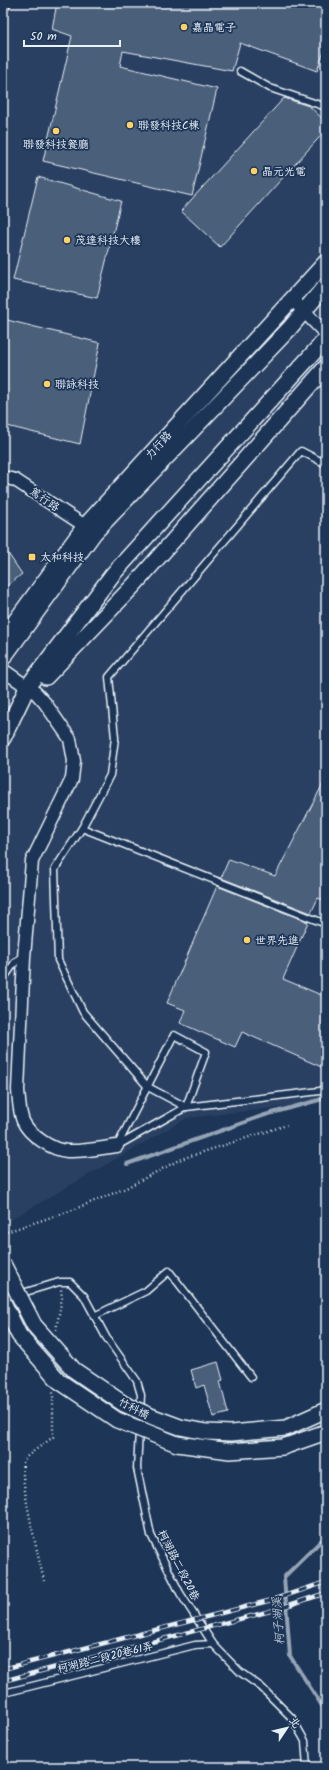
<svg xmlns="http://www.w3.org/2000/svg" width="329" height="1770" font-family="Kalam,'LXGW WenKai TC',sans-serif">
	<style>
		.built { fill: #2a4162 }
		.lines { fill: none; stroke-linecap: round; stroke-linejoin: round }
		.stream { stroke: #95a4b5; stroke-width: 4 }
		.building { fill: #495e7a; stroke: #e8f1f8 }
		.service-casing { stroke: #e8f1f8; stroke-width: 9 }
		.minor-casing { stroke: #e8f1f8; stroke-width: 15 }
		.tertiary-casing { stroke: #e8f1f8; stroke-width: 18 }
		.path { stroke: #e8f1f8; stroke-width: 2.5; stroke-dasharray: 1 3; stroke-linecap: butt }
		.service { stroke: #1d3557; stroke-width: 6 }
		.minor { stroke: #1d3557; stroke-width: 12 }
		.tertiary { stroke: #1d3557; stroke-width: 15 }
		.rail-casing { stroke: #e8f1f8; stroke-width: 4.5 }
		.rail { stroke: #1d3557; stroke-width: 3; stroke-dasharray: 9; stroke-linecap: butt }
		.tertiary-bridge-casing { stroke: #e8f1f8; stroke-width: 18; stroke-linecap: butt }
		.tertiary-bridge { stroke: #1d3557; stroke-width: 15 }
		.poi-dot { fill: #ffd166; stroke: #1d3557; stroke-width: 1.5 }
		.labels { text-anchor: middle; stroke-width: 3.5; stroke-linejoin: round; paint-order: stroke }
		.poi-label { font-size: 11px; fill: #e8f1f8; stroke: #1d3557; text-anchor: start }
		.street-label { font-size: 11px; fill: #e8f1f8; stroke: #1d3557 }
		.water-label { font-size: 12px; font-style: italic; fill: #b7c4d1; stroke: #1d3557 }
	</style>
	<rect width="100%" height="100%" fill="#1d3557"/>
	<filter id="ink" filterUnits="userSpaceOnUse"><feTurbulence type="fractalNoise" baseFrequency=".025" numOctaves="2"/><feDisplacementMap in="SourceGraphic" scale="8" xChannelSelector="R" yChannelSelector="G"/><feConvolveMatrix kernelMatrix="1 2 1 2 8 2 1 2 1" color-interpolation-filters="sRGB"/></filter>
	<g filter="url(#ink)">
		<polygon class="built" points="3,3 326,3 326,375 323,378 326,382 326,1102 187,1118 3,1224"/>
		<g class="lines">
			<g class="stream">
				<polyline points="127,1164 265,1115 326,1098"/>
				<polyline points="326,1536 284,1577 290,1656 326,1712"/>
			</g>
		</g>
		<g class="building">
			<polygon points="57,3 326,3 326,46 317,71 240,43 232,71 123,51 120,66 217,89 192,196 43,161 72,36 52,29"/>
			<polygon points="284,98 309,106 326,122 326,130 220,247 181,211"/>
			<polygon points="38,177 121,201 97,298 13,280"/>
			<polygon points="3,319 100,343 80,444 3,425"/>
			<polygon points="3,546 22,574 3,589"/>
			<polygon points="326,778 326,901 318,898 311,913 221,878 229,859 275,876"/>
			<polygon points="217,886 308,922 283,979 326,997 326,1069 242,1032 235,1047 180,1023 185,1010 167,1003"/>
			<polygon points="218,1362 223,1380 220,1381 228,1413 213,1417 204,1385 196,1388 191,1370"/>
		</g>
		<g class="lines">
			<defs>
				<g id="service">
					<polyline points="240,71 270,88 326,107"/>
					<polyline points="326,464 301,451 109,677 115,738 110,775 82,828 55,869 58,960 83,1012 148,1087 186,1107 320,1091 326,1088"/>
					<polyline points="82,828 326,924"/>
					<polyline points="3,979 16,961 24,957"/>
					<polygon points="174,1035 206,1052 186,1107 117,1146"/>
					<polyline points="3,1289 6,1298 59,1282 70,1282 84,1296 106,1337 137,1381 141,1395 137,1468 151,1535 180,1593 213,1644 240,1672 261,1687 292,1718 305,1741 307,1767"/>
					<polyline points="94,1316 146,1291 169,1271 251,1377"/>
					<polyline points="3,1691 4,1693 195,1645 213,1644"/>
				</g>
				<g id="minor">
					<polyline points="3,6 4,3"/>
					<polyline points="292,299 326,334"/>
					<polyline points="3,477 15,480 85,526"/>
					<path d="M3,670L36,693L45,703L70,739L74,761L72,779L32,861L24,957L18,1090C19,1100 19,1111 23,1121C29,1135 52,1150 67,1151C84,1152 101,1148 117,1146"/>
				</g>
				<g id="tertiary">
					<polyline points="3,638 85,526 326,262"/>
					<polyline points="3,658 94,533 289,329 326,285"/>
					<polyline points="46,677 134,585 326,367"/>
					<polyline points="3,738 28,686 113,574 326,339"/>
				</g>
			</defs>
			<use href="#service" class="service-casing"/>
			<use href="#minor" class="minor-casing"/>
			<use href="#tertiary" class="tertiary-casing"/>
			<g class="path">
				<polyline points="3,1233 70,1211 126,1188 181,1159 287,1125"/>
				<polyline points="56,1330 62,1298 61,1289"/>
				<path d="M44,1581C40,1563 17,1471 24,1460C28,1454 47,1442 53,1437V1392"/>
			</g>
			<use href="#service" class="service"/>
			<use href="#minor" class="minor"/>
			<use href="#tertiary" class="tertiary"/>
			<defs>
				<g id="rail">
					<polyline points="3,1669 272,1600 326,1582"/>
					<polyline points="3,1681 274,1610 326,1593"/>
				</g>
			</defs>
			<use href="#rail" class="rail-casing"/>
			<use href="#rail" class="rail"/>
			<defs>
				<g id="tertiary-bridge">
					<polyline points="3,1264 34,1325 74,1370 124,1404 153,1417 180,1427 206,1432 231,1433 286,1428 326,1410"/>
					<polyline points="3,1302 19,1335 59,1381 117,1420 177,1444 230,1451 283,1447 326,1432"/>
				</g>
			</defs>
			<use href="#tertiary-bridge" class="tertiary-bridge-casing"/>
			<use href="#tertiary-bridge" class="tertiary-bridge"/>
		</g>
	</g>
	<g class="poi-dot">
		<circle cx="184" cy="27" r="4"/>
		<circle cx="130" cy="125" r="4"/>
		<circle cx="56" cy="131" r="4"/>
		<circle cx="254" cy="171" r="4"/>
		<circle cx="67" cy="240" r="4"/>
		<circle cx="47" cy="384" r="4"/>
		<rect x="28" y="553" width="8" height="8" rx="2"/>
		<circle cx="247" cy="940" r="4"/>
	</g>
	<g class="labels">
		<g class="poi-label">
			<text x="192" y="31">嘉晶電子</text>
			<text x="138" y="129">聯發科技C棟</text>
			<text x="56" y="148" text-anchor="middle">聯發科技餐廳</text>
			<text x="262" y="175">晶元光電</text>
			<text x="75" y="244">茂達科技大樓</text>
			<text x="55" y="388">聯詠科技</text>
			<text x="40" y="561">太和科技</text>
			<text x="255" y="944">世界先進</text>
		</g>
		<g class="street-label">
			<text transform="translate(158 445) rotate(-48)" y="4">力行路</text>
			<text transform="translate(45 499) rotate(34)" y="4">篤行路</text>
			<text transform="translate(134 1408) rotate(27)" y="4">竹科橋</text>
			<text transform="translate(179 1565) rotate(63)" y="4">柯湖路二段20巷</text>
			<text transform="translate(105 1657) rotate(-14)" y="4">柯湖路二段20巷61弄</text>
		</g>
		<g class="water-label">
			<text transform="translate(278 1621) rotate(-94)" y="4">柯子湖溪</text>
		</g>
	</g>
	<rect width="329" height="1770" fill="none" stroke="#1d3557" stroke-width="16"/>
	<rect x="8" y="8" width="313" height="1754" fill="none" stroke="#e8f1f8" stroke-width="1.5" filter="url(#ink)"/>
	<g transform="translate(287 1728) rotate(55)" stroke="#1d3557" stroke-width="3" paint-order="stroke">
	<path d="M0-3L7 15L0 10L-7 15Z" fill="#e8f1f8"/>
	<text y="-6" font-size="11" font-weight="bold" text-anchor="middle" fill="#e8f1f8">北</text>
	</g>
	<path d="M24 40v6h96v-6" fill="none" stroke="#e8f1f8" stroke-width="2"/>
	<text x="30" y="40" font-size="12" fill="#e8f1f8" stroke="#1d3557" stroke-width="3" paint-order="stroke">50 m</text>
</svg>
